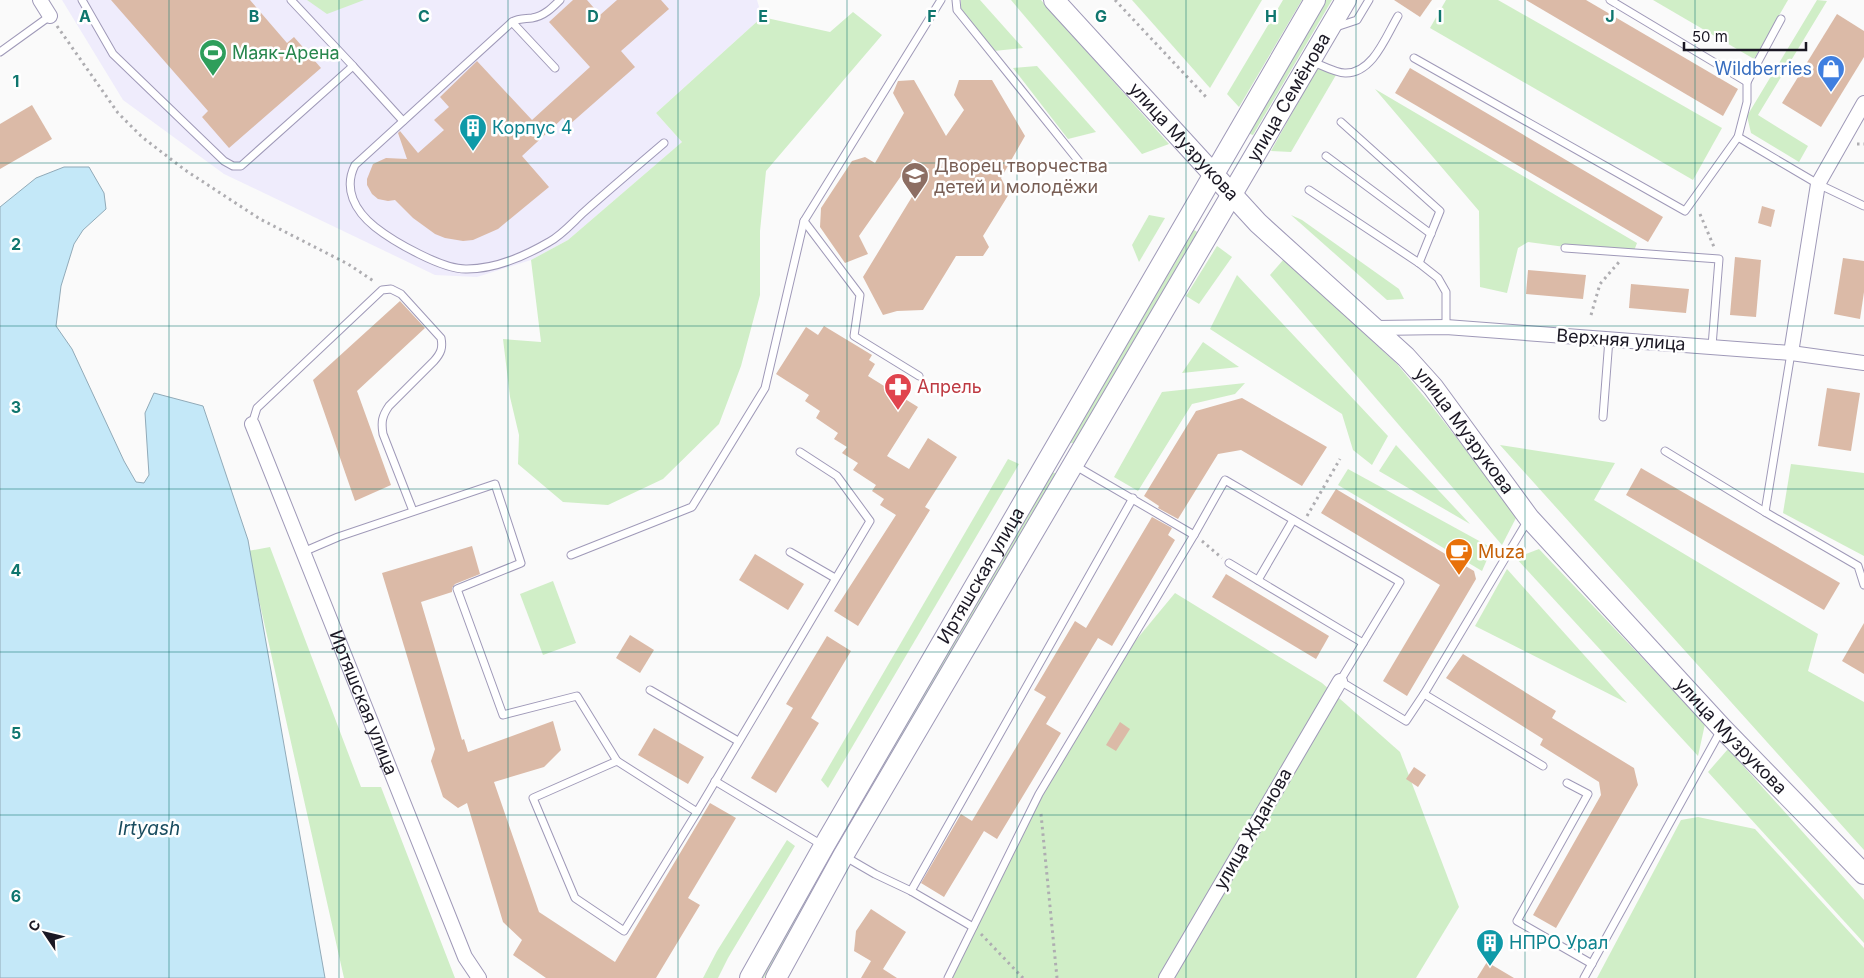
<svg xmlns="http://www.w3.org/2000/svg" width="1864" height="978" font-family="Inter,sans-serif">
	<style>
		.built { fill: #efecfc }
		.green { fill: #d0eec7 }
		.water { fill: #c4e8f8; stroke: #91aab8 }
		.building { fill: #dbbaa7 }
		.lines { fill: none; stroke-linecap: round; stroke-linejoin: round }
		.lane-casing { stroke: #9f99b8; stroke-width: 9 }
		.street-casing { stroke: #9f99b8; stroke-width: 16 }
		.secondary-casing { stroke: #9f99b8; stroke-width: 22 }
		.path { stroke: #aeadb1; stroke-width: 3; stroke-dasharray: 2.5 4; stroke-linecap: butt }
		.lane { stroke: #fff; stroke-width: 7 }
		.street { stroke: #fff; stroke-width: 14 }
		.secondary { stroke: #fff; stroke-width: 20 }
		.grid { fill: none; stroke: #0f766e; stroke-width: 1; stroke-opacity: 0.55 }
		.labels { text-anchor: middle; stroke-width: 5; stroke-linejoin: round; paint-order: stroke }
		.leisure-label { font-size: 18px; fill: #27864d; stroke: #fff; text-anchor: start }
		.shop-label { font-size: 18px; fill: #366cbe; stroke: #fff; text-anchor: end }
		.street-label { font-size: 18px; fill: #1b1824; stroke: #fff }
		.culture-label { font-size: 18px; fill: #0d838f; stroke: #fff; text-anchor: start }
		.education-label { font-size: 18px; fill: #785e54; stroke: #fff; text-anchor: start }
		.health-label { font-size: 18px; fill: #be3a42; stroke: #fff; text-anchor: start }
		.food-label { font-size: 18px; fill: #c56008; stroke: #fff; text-anchor: start }
		.water-label { font-size: 19px; font-style: italic; fill: #194c5f; stroke: #fff }
		.grid-label { font-size: 16px; text-anchor: middle; font-weight: bold; fill: #0f766e; stroke: #fff; stroke-width: 5; stroke-linejoin: round; paint-order: stroke }
	</style>
	<rect width="100%" height="100%" fill="#fafafa"/>
	<polygon class="built" points="62,0 757,0 762,17 656,113 682,142 568,240 531,260 477,277 435,275 224,174 123,100"/>
	<g class="green">
		<polygon points="307,0 364,0 327,14"/>
		<polygon points="961,0 980,0 1023,48 994,51 961,9"/>
		<polygon points="1011,0 1041,0 1169,144 1142,154"/>
		<polygon points="1132,0 1262,0 1210,88"/>
		<polygon points="1283,0 1302,0 1239,107 1227,94"/>
		<polygon points="1325,0 1332,0 1253,135 1247,133"/>
		<polygon points="1446,0 1498,0 1722,128 1693,180 1430,28"/>
		<polygon points="1653,0 1788,0 1754,59"/>
		<polygon points="1817,0 1827,1 1758,115 1808,146 1799,162 1751,133 1747,116"/>
		<polygon points="853,12 882,35 766,171 760,231 760,295 741,366 719,424 663,479 608,505 563,502 518,464 519,435 510,397 503,339 541,342 531,260 568,240 682,142 656,113 762,17 830,32"/>
		<polygon points="1037,66 1096,132 1068,139 1013,68"/>
		<polygon points="1317,68 1336,75 1291,152 1271,151"/>
		<polygon points="1375,89 1637,243 1632,256 1528,242 1518,248 1507,293 1480,287 1479,211"/>
		<polygon points="1149,215 1165,218 1139,262 1132,245"/>
		<polygon points="1291,215 1302,220 1399,289 1404,299 1387,300"/>
		<polygon points="1194,230 1199,233 1077,443 1069,443"/>
		<polygon points="1217,246 1232,257 1199,304 1186,296"/>
		<polygon points="1284,259 1397,364 1431,405 1517,516 1502,545 1270,275"/>
		<polygon points="1237,275 1388,436 1372,465 1353,450 1342,414 1210,329"/>
		<polygon points="1203,342 1239,367 1182,373"/>
		<polygon points="1245,383 1235,394 1192,404 1138,491 1114,477 1162,392"/>
		<polygon points="1396,445 1470,524 1379,471"/>
		<polygon points="1500,445 1615,463 1594,500 1818,634 1808,671 1864,702 1864,850"/>
		<polygon points="1008,459 1019,464 828,788 821,780"/>
		<polygon points="1791,464 1864,473 1864,556 1783,513"/>
		<polygon points="1348,469 1492,548 1482,571 1338,485"/>
		<polygon points="1051,472 1058,474 850,830 845,825"/>
		<polygon points="270,547 361,787 381,787 455,978 344,978 248,551"/>
		<polygon points="1539,549 1705,724 1698,756 1516,558"/>
		<polygon points="1507,569 1627,703 1475,626"/>
		<polygon points="553,581 576,643 543,655 520,594"/>
		<polygon points="1175,593 1322,683 1400,752 1459,907 1416,978 947,978 1039,794 1117,663"/>
		<polygon points="1728,749 1864,900 1864,943 1708,772"/>
		<polygon points="1698,817 1755,829 1864,948 1864,978 1597,978 1681,820"/>
		<polygon points="787,840 795,846 728,958 718,978 703,978 717,951"/>
		<polygon points="824,859 830,862 764,978 756,978"/>
	</g>
	<polygon class="water" points="64,167 89,167 104,193 106,209 83,230 74,244 61,286 56,326 72,349 124,461 136,482 144,483 149,475 145,413 154,393 203,406 248,540 325,978 0,978 0,207 36,178"/>
	<g class="building">
		<polygon points="111,0 250,0 287,43 294,37 321,68 229,148 202,117 208,111"/>
		<polygon points="573,0 587,0 600,15 617,0 661,0 669,9 621,51 635,67 569,125 563,118 522,156 549,187 498,229 473,240 463,241 445,238 435,234 413,218 395,200 388,201 378,199 372,194 367,185 367,179 373,164 386,158 407,159 398,133 400,131 418,153 444,130 434,120 449,107 440,97 477,61 532,120 590,67 549,22"/>
		<polygon points="1394,0 1432,0 1420,17"/>
		<polygon points="1526,0 1586,0 1738,89 1723,116"/>
		<polygon points="1837,14 1864,31 1864,57 1821,127 1782,103"/>
		<polygon points="1410,68 1663,217 1648,242 1395,93"/>
		<polygon points="914,80 946,136 964,110 954,95 959,80 992,80 1025,136 1001,178 1009,194 983,236 989,247 983,256 956,256 923,310 897,311 883,315 863,277 929,169 913,159 859,236 868,254 845,263 820,227 821,208 852,161 865,157 875,163 904,113 893,93 898,81"/>
		<polygon points="32,105 52,139 0,169 0,124"/>
		<polygon points="1762,206 1775,210 1771,227 1758,223"/>
		<polygon points="1735,257 1761,260 1756,317 1730,315"/>
		<polygon points="1843,258 1864,261 1864,292 1860,319 1834,314"/>
		<polygon points="1528,270 1586,275 1583,299 1526,294"/>
		<polygon points="1631,284 1689,289 1686,313 1629,308"/>
		<polygon points="400,301 425,328 357,391 391,485 355,501 313,380"/>
		<polygon points="824,326 872,355 869,360 875,364 868,376 918,407 887,456 909,469 928,438 957,457 925,507 930,510 858,626 834,611 896,515 880,505 884,499 872,491 876,485 853,470 858,463 842,453 847,447 834,439 838,433 816,418 820,411 805,401 809,395 776,374 806,327 818,335"/>
		<polygon points="1827,388 1860,393 1851,451 1818,446"/>
		<polygon points="1242,398 1327,447 1302,486 1241,450 1218,454 1178,519 1158,508 1159,506 1144,496 1196,411"/>
		<polygon points="1641,468 1840,583 1824,610 1626,495"/>
		<polygon points="1336,489 1474,571 1476,579 1407,696 1383,681 1440,585 1321,513"/>
		<polygon points="1152,517 1172,528 1168,535 1175,540 1112,646 1098,638 1046,724 1061,733 997,839 984,831 944,897 921,883 961,814 972,821 1046,697 1034,690 1075,621 1086,628"/>
		<polygon points="472,546 480,574 455,584 452,588 452,592 421,602 462,740 464,739 468,752 553,721 561,750 544,767 494,782 539,912 615,962 710,803 736,818 688,898 700,905 656,978 546,978 513,955 522,940 503,922 467,803 458,808 443,797 431,761 435,749 382,573"/>
		<polygon points="755,554 804,584 788,610 739,580"/>
		<polygon points="1226,574 1329,636 1316,659 1212,597"/>
		<polygon points="1864,623 1864,674 1842,661"/>
		<polygon points="630,635 654,650 640,673 616,658"/>
		<polygon points="827,636 851,651 811,718 819,723 776,793 751,778 793,708 786,704"/>
		<polygon points="1463,654 1556,711 1552,718 1634,768 1638,785 1556,928 1533,915 1601,795 1599,782 1540,745 1543,739 1446,678"/>
		<polygon points="1120,722 1130,729 1116,751 1106,745"/>
		<polygon points="654,728 704,757 688,784 638,755"/>
		<polygon points="1414,767 1426,775 1418,787 1406,779"/>
		<polygon points="871,909 906,932 883,969 897,978 861,978 871,961 854,951 856,931"/>
		<polygon points="1487,962 1514,978 1477,978"/>
	</g>
	<g class="lines">
		<defs>
			<g id="lane">
				<polyline points="82,0 113,54 224,161 233,166 241,166 353,66 291,0"/>
				<polyline points="956,0 957,10 1085,169"/>
				<polyline points="1610,0 1747,82 1781,19"/>
				<path d="M512,22L355,165C343,189 355,211 375,227C394,242 443,270 467,269C495,269 525,256 549,242C562,235 573,222 584,212C610,189 637,166 664,143"/>
				<polyline points="1336,27 1357,20 1369,0"/>
				<polyline points="0,52 50,16"/>
				<polyline points="1414,58 1685,211 1738,137 1747,102 1747,82"/>
				<path d="M1313,62C1321,65 1338,74 1346,73C1373,73 1386,36 1398,16"/>
				<polyline points="353,66 403,121"/>
				<path d="M555,68L512,22C519,18 525,19 532,18C544,16 552,8 560,0"/>
				<polyline points="1341,122 1440,211 1419,263"/>
				<polyline points="1738,137 1818,184 1864,206"/>
				<polyline points="1326,156 1431,234"/>
				<polyline points="1309,190 1419,263 1438,278 1446,292 1446,327"/>
				<polyline points="1565,248 1719,259 1712,346"/>
				<polyline points="1791,353 1765,512 1858,566 1864,585"/>
				<polyline points="919,376 854,336 860,295 804,221 941,0"/>
				<polyline points="1603,417 1609,339"/>
				<path d="M252,424L257,408L382,290L391,289L401,294L441,338C443,348 441,353 434,361L389,406C382,416 381,422 383,434L413,511"/>
				<polyline points="1665,451 1765,512"/>
				<polyline points="1194,535 1225,480 1400,582 1340,681 1406,721 1424,694 1528,520"/>
				<polyline points="303,552 338,537 495,484 521,563 457,589 503,715 577,696 617,761"/>
				<polyline points="790,552 835,578"/>
				<polyline points="571,555 692,507 765,388 804,221"/>
				<polyline points="1229,563 1363,643"/>
				<polyline points="1258,580 1293,520"/>
				<polyline points="650,690 738,741"/>
				<polyline points="1424,694 1543,766"/>
				<polyline points="715,781 822,845"/>
				<polyline points="1567,783 1588,794 1517,921 1592,964"/>
				<polyline points="697,812 617,761 533,798 575,898 624,931 697,812 870,521 837,476 800,452"/>
				<polyline points="844,856 875,874 911,891 973,927"/>
				<polyline points="911,891 1133,498"/>
				<polyline points="948,978 1039,794 1194,535 1074,465"/>
				<polyline points="1584,978 1721,730"/>
			</g>
			<g id="street">
				<polyline points="40,0 50,16"/>
				<polyline points="1376,328 1446,327 1791,353 1864,363"/>
				<polyline points="1791,353 1818,184 1864,103"/>
				<path id="s1" d="M252,424L465,957L479,978"/>
				<polyline points="1166,978 1340,681"/>
			</g>
			<g id="secondary">
				<path id="s2" d="M1054,0L1258,223L1406,357L1433,387L1529,518L1722,728L1864,874"/>
				<path id="s3" d="M750,978L824,846L1315,0"/>
				<path id="s4" d="M776,978L843,856L1346,0"/>
			</g>
		</defs>
		<use href="#lane" class="lane-casing"/>
		<use href="#street" class="street-casing"/>
		<use href="#secondary" class="secondary-casing"/>
		<g class="path">
			<polyline points="1115,0 1207,98"/>
			<polyline points="57,26 118,113 142,137 185,170 260,219 348,264 375,282"/>
			<polyline points="1857,144 1864,144"/>
			<polyline points="1700,214 1714,247"/>
			<polyline points="1591,315 1600,284 1619,262"/>
			<polyline points="1307,516 1340,459"/>
			<polyline points="1202,541 1222,558"/>
			<polyline points="1041,814 1057,978"/>
			<polyline points="981,934 1023,978"/>
		</g>
		<use href="#lane" class="lane"/>
		<use href="#street" class="street"/>
		<use href="#secondary" class="secondary"/>
	</g>
	<path class="grid" d="M169,0V978M339,0V978M508,0V978M678,0V978M847,0V978M1017,0V978M1186,0V978M1356,0V978M1525,0V978M1695,0V978M0,163H1864M0,326H1864M0,489H1864M0,652H1864M0,815H1864"/>
	<defs>
		<symbol id="stadium-pin" viewBox="-11 -11 22 30"><path d="M0 17L-7.5 6A9.5 9.5 0 1 1 7.5 6Z" fill="#2e9e5b" stroke="#fff"/><path d="M0-5a6.5 5 0 1 0 0 10a6.5 5 0 1 0 0-10ZM-3.5-1.8h7v3.6h-7Z" fill="#fff"/></symbol>
		<symbol id="shop-pin" viewBox="-11 -11 22 30"><path d="M0 17L-7.5 6A9.5 9.5 0 1 1 7.5 6Z" fill="#3f7fe0" stroke="#fff"/><path d="M-5-2.5h2.3a2.7 3.5 0 0 1 5.4 0H5L5.5 6h-11ZM-1.5-2.5h3a1.5 2.3 0 0 0-3 0Z" fill="#fff"/></symbol>
		<symbol id="building-pin" viewBox="-11 -11 22 30"><path d="M0 17L-7.5 6A9.5 9.5 0 1 1 7.5 6Z" fill="#0f9aa8" stroke="#fff"/><path d="M-4-6H4V6H1V3H-1V6H-4ZM-2.5-4.3h1.7v1.8h-1.7ZM.8-4.3h1.7v1.8H.8ZM-2.5-1h1.7V.8h-1.7ZM.8-1h1.7V.8H.8Z" fill="#fff"/></symbol>
		<symbol id="school-pin" viewBox="-11 -11 22 30"><path d="M0 17L-7.5 6A9.5 9.5 0 1 1 7.5 6Z" fill="#8d6e63" stroke="#fff"/><path d="M0-5L7-2L0 1L-7-2ZM-4 1L0 2.5L4 1V4Q0 6-4 4Z" fill="#fff"/></symbol>
		<symbol id="pharmacy-pin" viewBox="-11 -11 22 30"><path d="M0 17L-7.5 6A9.5 9.5 0 1 1 7.5 6Z" fill="#e0444e" stroke="#fff"/><path d="M-2-6h4v4h4v4h-4v4h-4v-4h-4v-4h4Z" fill="#fff"/></symbol>
		<symbol id="cafe-pin" viewBox="-11 -11 22 30"><path d="M0 17L-7.5 6A9.5 9.5 0 1 1 7.5 6Z" fill="#e8710a" stroke="#fff"/><path d="M-5.5-4.5H6V0H3Q3 3.5 0 3.5H-2.5Q-5.5 3.5-5.5 0ZM3-3.2v2h1.7v-2ZM-6 4.5H4V6H-6Z" fill="#fff"/></symbol>
	</defs>
	<g fill-rule="evenodd">
		<use href="#stadium-pin" x="197" y="37" width="32" height="43"/>
		<use href="#shop-pin" x="1815" y="53" width="32" height="43"/>
		<use href="#building-pin" x="457" y="112" width="32" height="43"/>
		<use href="#school-pin" x="899" y="160" width="32" height="43"/>
		<use href="#pharmacy-pin" x="882" y="371" width="32" height="43"/>
		<use href="#cafe-pin" x="1443" y="536" width="32" height="43"/>
		<use href="#building-pin" x="1474" y="927" width="32" height="43"/>
	</g>
	<g class="labels">
		<g class="leisure-label">
			<text x="232" y="59">Маяк-Арена</text>
		</g>
		<g class="shop-label">
			<text x="1812" y="75">Wildberries</text>
		</g>
		<g class="street-label">
			<text dy="6" stroke="none"><textPath href="#s4" startOffset="1019">улица Семёнова</textPath></text>
			<text dy="6" stroke="none"><textPath href="#s2" startOffset="192">улица Музрукова</textPath></text>
			<text transform="translate(1621 340) rotate(4)" y="6">Верхняя улица</text>
			<text dy="6" stroke="none"><textPath href="#s2" startOffset="596">улица Музрукова</textPath></text>
			<text dy="6" stroke="none"><textPath href="#s3" startOffset="464">Иртяшская улица</textPath></text>
			<text dy="6" stroke="none"><textPath href="#s1" startOffset="300">Иртяшская улица</textPath></text>
			<text dy="6" stroke="none"><textPath href="#s2" startOffset="1002">улица Музрукова</textPath></text>
			<text transform="translate(1253 829) rotate(-60)" y="6">улица Жданова</text>
		</g>
		<g class="culture-label">
			<text x="492" y="134">Корпус 4</text>
			<text x="1509" y="949">НПРО Урал</text>
		</g>
		<g class="education-label">
			<text x="934" y="172">Дворец творчества<tspan x="934" dy="21">детей и молодёжи</tspan></text>
		</g>
		<g class="health-label">
			<text x="917" y="393">Апрель</text>
		</g>
		<g class="food-label">
			<text x="1478" y="558">Muza</text>
		</g>
		<g class="water-label">
			<text x="149" y="835">Irtyash</text>
		</g>
	</g>
	<g class="grid-label">
		<text x="85" y="22">A</text>
		<text x="254" y="22">B</text>
		<text x="424" y="22">C</text>
		<text x="593" y="22">D</text>
		<text x="763" y="22">E</text>
		<text x="932" y="22">F</text>
		<text x="1101" y="22">G</text>
		<text x="1271" y="22">H</text>
		<text x="1440" y="22">I</text>
		<text x="1610" y="22">J</text>
		<text x="16" y="87">1</text>
		<text x="16" y="250">2</text>
		<text x="16" y="413">3</text>
		<text x="16" y="576">4</text>
		<text x="16" y="739">5</text>
		<text x="16" y="902">6</text>
	</g>
	<g transform="translate(45 933) rotate(305)" stroke="#ffffff" stroke-width="4" paint-order="stroke">
	<path d="M0-4L9 19L0 12L-9 19Z" fill="#1b1824"/>
	<text y="-8" font-size="14" font-weight="bold" text-anchor="middle" fill="#1b1824">С</text>
	</g>
	<path d="M1684 42v8h122v-8" fill="none" stroke="#1b1824" stroke-width="2.5"/>
	<text x="1692" y="42" font-size="15" fill="#1b1824" stroke="#ffffff" stroke-width="4" paint-order="stroke">50 m</text>
</svg>
